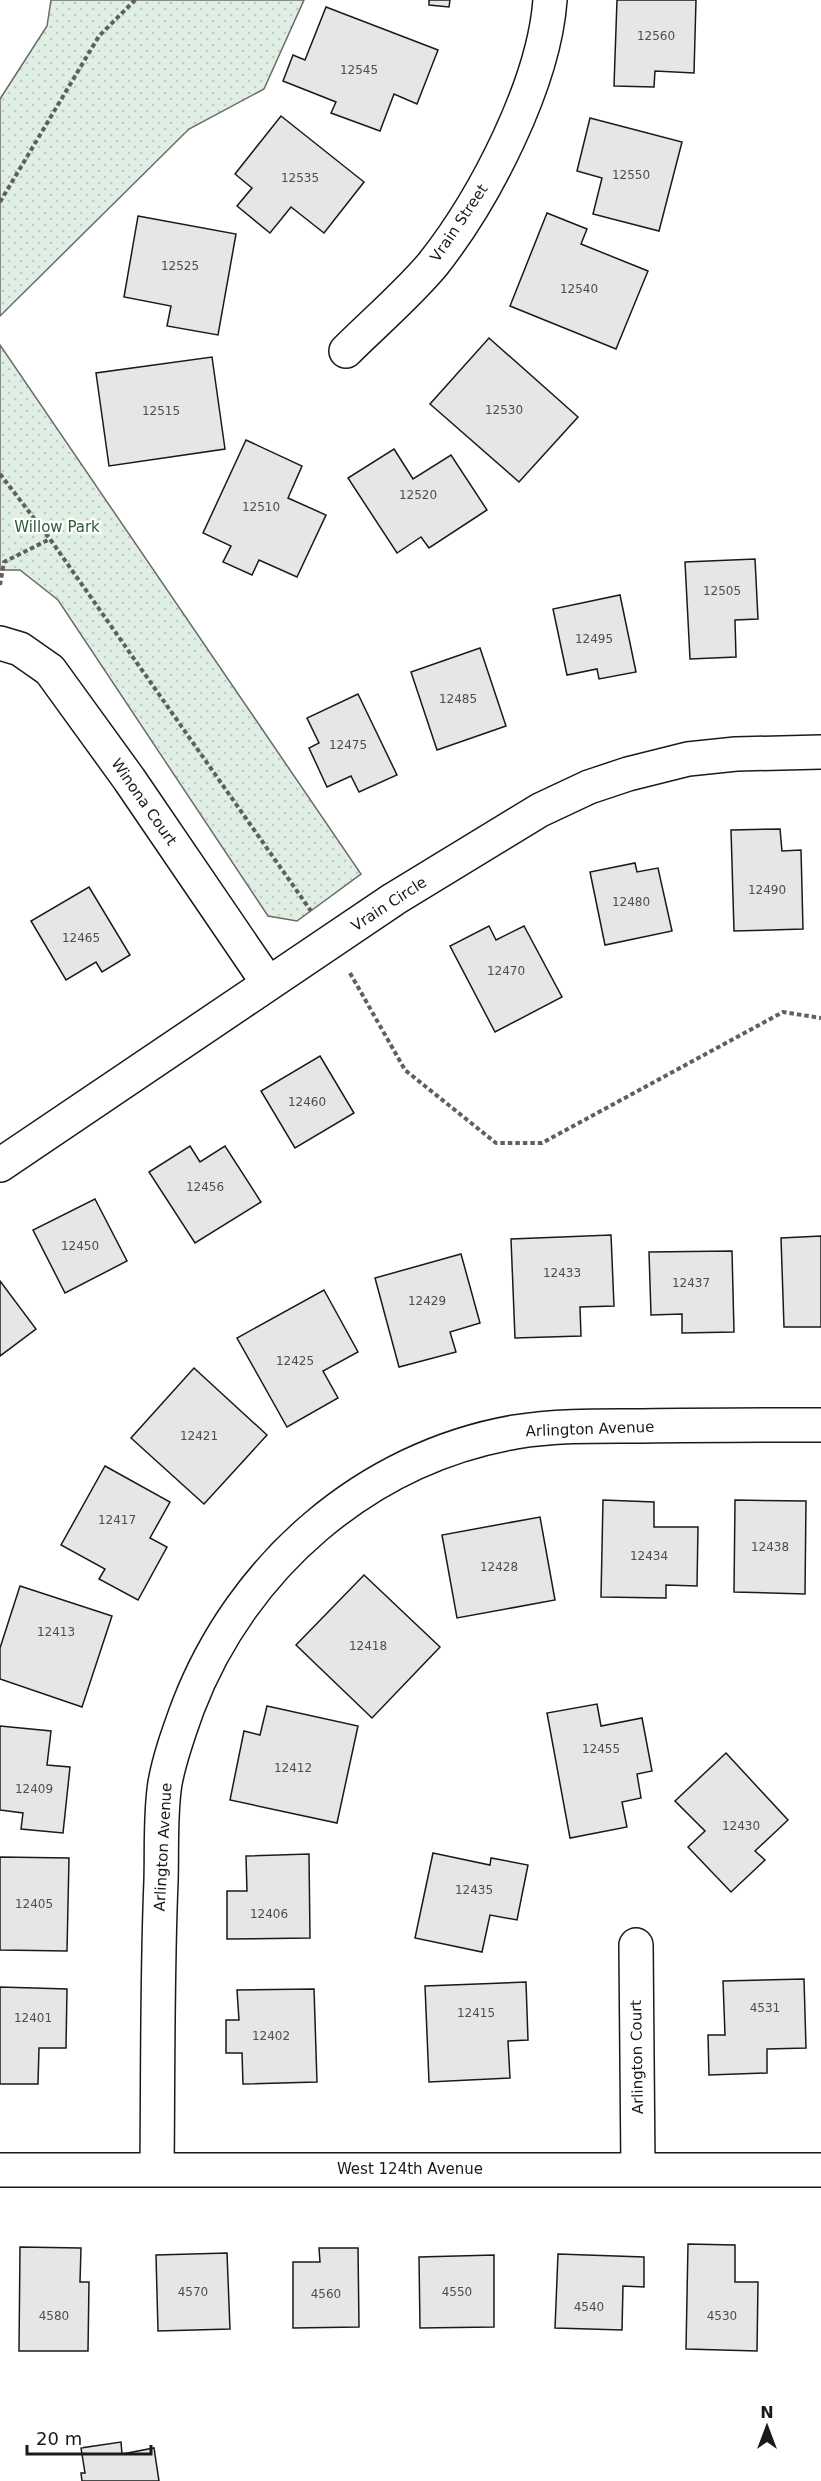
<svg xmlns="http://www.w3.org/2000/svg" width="821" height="2481" font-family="'DejaVu Sans',sans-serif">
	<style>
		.grass { fill: url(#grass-dots); stroke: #6a6a6a; stroke-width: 1.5 }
		.building { fill: #e6e6e6; stroke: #1a1a1a; stroke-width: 1.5 }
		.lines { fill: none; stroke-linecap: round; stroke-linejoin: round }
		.minor-casing { stroke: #1a1a1a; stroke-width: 36 }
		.path { stroke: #5f5f5f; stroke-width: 4; stroke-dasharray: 4.5 3; stroke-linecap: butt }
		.minor { stroke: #fff; stroke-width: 33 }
		.labels { text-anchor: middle; stroke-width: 4.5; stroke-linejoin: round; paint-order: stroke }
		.number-label { font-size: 12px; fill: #4d4d4d }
		.street-label { font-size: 15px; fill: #1a1a1a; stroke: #fff }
		.park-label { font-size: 15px; fill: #2b5a34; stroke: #fff }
	</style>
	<defs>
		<pattern id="grass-dots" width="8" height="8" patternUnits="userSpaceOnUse" patternTransform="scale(1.5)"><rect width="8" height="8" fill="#e0efe3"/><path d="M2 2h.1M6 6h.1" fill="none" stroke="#c0ccc2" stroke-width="1.8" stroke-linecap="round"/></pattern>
	</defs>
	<rect width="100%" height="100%" fill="#fff"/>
	<g class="grass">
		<polygon points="51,0 304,0 264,89 189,129 0,316 0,99 47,26"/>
		<polygon points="0,345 361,874 297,921 268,916 58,600 20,570 0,570"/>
	</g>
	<g class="building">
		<polygon points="429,0 450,0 449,7 429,5"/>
		<polygon points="617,0 696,0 694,73 655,71 654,87 614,86"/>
		<polygon points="326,7 438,50 417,104 394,94 380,131 331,113 336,102 283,81 293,55 305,60"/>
		<polygon points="281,116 364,182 324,233 291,207 270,233 237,206 252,188 235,174"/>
		<polygon points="590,118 682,142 659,231 593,214 602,178 577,171"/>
		<polygon points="547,213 587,229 581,244 648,271 616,349 510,306"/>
		<polygon points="138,216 236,234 218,335 167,326 171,306 124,297"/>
		<polygon points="489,338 578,417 519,482 430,404"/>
		<polygon points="212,357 225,449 109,466 96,373"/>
		<polygon points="246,440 302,466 288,498 326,515 297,577 259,560 252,575 223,562 231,546 203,533"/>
		<polygon points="394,449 413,479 451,455 487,510 429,548 421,537 397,553 348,478"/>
		<polygon points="755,559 758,619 735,620 736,657 690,659 685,562"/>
		<polygon points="620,595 636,672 599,679 597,669 567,675 553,609"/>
		<polygon points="480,648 506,726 437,750 411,672"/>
		<polygon points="358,694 397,775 359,792 351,776 327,787 309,748 319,743 307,718"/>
		<polygon points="780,829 782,851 801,850 803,929 734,931 731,830"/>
		<polygon points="635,863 637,872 658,868 672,931 605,945 590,872"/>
		<polygon points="89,887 130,955 102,972 96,962 66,980 31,921"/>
		<polygon points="489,926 496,940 524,926 562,997 495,1032 450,946"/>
		<polygon points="320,1056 354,1113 295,1148 261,1091"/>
		<polygon points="190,1146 200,1162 225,1146 261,1202 195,1243 149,1172"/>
		<polygon points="95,1199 127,1261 65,1293 33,1230"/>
		<polygon points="611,1235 614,1306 580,1307 581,1336 515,1338 511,1239"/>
		<polygon points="821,1236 821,1327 784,1327 781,1238"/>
		<polygon points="732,1251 734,1332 682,1333 682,1314 651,1315 649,1252"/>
		<polygon points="461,1254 480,1323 450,1332 456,1352 399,1367 375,1278"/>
		<polygon points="0,1281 36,1329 0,1356"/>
		<polygon points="324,1290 358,1352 323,1371 338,1398 287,1427 237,1338"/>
		<polygon points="194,1368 267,1435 204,1504 131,1438"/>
		<polygon points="105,1466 170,1502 150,1538 167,1547 138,1600 99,1579 105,1569 61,1545"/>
		<polygon points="603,1500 654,1502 654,1527 698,1527 697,1586 666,1585 666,1598 601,1597"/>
		<polygon points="735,1500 806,1501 805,1594 734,1592"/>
		<polygon points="540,1517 555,1600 457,1618 442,1535"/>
		<polygon points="364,1575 440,1647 372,1718 296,1645"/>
		<polygon points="20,1586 112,1616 82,1707 0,1679 0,1648"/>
		<polygon points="597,1704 601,1726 642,1718 652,1771 637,1774 641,1798 622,1802 627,1827 570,1838 547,1713"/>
		<polygon points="267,1706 358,1726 337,1823 230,1800 244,1731 260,1735"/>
		<polygon points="0,1726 51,1731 47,1765 70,1767 63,1833 21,1829 23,1813 0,1810"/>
		<polygon points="726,1753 788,1820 755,1851 765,1860 731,1892 688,1847 705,1831 675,1801"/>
		<polygon points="433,1853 490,1865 491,1858 528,1865 517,1920 490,1915 482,1952 415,1938"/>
		<polygon points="309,1854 310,1938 227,1939 227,1891 247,1891 246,1856"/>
		<polygon points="0,1857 69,1858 67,1951 0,1950"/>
		<polygon points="804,1979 806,2048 767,2049 767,2073 709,2075 708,2035 725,2035 723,1981"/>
		<polygon points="526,1982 528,2040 508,2041 510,2078 429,2082 425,1986"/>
		<polygon points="0,1987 67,1989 66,2048 39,2048 38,2084 0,2084"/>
		<polygon points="314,1989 317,2082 243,2084 242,2053 226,2053 226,2020 239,2020 237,1990"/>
		<polygon points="688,2244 735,2245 735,2282 758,2282 757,2351 686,2349"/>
		<polygon points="20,2247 81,2248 80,2282 89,2282 88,2351 19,2351"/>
		<polygon points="319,2248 358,2248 359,2327 293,2328 293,2262 320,2262"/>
		<polygon points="227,2253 230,2329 158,2331 156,2255"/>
		<polygon points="558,2254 644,2257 644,2287 623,2286 622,2330 555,2328"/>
		<polygon points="494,2255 494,2327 420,2328 419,2257"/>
		<polygon points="121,2442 122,2454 154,2448 159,2481 82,2481 81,2473 85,2473 81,2448"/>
	</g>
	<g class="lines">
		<defs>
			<g id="minor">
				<path d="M346,351C373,324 409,293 433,264C485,198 544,84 550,0"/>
				<polyline points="0,643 20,649 50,670 129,779 268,983"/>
				<polyline points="0,1165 394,899 540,810 589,787 628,774 688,759 736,754 821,752"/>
				<polyline points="636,1945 638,2169"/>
				<path d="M157,2168C158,2073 157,1977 161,1881C162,1849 160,1814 165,1783C170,1756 179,1732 188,1707C242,1566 366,1458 515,1432C557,1425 601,1426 643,1426C703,1425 762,1425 821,1425"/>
				<polyline points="0,2170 821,2170"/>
			</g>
		</defs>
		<use href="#minor" class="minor-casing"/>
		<g class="path">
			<polyline points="0,202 99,36 135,0"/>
			<polyline points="0,474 50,539 311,911"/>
			<polyline points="0,585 4,562 50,539"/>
			<polyline points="350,973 405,1070 496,1143 542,1143 783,1012 821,1018"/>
		</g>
		<use href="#minor" class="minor"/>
	</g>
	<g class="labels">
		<g class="number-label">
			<text x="656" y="40">12560</text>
			<text x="359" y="74">12545</text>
			<text x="631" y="179">12550</text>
			<text x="300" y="182">12535</text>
			<text x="180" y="270">12525</text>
			<text x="579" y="293">12540</text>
			<text x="504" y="414">12530</text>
			<text x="161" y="415">12515</text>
			<text x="418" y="499">12520</text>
			<text x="261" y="511">12510</text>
			<text x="722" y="595">12505</text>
			<text x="594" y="643">12495</text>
			<text x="458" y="703">12485</text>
			<text x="348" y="749">12475</text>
			<text x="767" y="894">12490</text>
			<text x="631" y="906">12480</text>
			<text x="81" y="942">12465</text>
			<text x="506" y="975">12470</text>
			<text x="307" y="1106">12460</text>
			<text x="205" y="1191">12456</text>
			<text x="80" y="1250">12450</text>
			<text x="562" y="1277">12433</text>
			<text x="691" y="1287">12437</text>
			<text x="427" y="1305">12429</text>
			<text x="295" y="1365">12425</text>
			<text x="199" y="1440">12421</text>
			<text x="117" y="1524">12417</text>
			<text x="770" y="1551">12438</text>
			<text x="649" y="1560">12434</text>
			<text x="499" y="1571">12428</text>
			<text x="56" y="1636">12413</text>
			<text x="368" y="1650">12418</text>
			<text x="601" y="1753">12455</text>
			<text x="293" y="1772">12412</text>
			<text x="34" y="1793">12409</text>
			<text x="741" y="1830">12430</text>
			<text x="474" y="1894">12435</text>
			<text x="34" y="1908">12405</text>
			<text x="269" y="1918">12406</text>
			<text x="765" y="2012">4531</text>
			<text x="476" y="2017">12415</text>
			<text x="33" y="2022">12401</text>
			<text x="271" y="2040">12402</text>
			<text x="193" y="2296">4570</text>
			<text x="457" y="2296">4550</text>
			<text x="326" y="2298">4560</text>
			<text x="589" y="2311">4540</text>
			<text x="54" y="2320">4580</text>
			<text x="722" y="2320">4530</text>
		</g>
		<g class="street-label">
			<text transform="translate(459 223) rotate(-56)" y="5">Vrain Street</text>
			<text transform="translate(144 802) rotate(55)" y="5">Winona Court</text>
			<text transform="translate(389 904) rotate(-33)" y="5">Vrain Circle</text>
			<text transform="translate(590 1429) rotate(-2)" y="5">Arlington Avenue</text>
			<text transform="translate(163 1847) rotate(-87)" y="5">Arlington Avenue</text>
			<text transform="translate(637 2057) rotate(-91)" y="5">Arlington Court</text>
			<text x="410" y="2174">West 124th Avenue</text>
		</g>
		<g class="park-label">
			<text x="57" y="532">Willow Park</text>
		</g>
	</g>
	<g transform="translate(767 2427)" stroke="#ffffff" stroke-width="4.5" paint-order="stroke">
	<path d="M0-4.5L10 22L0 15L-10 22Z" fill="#1a1a1a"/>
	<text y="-9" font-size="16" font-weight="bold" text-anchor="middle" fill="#1a1a1a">N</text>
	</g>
	<path d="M27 2445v9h124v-9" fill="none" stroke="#1a1a1a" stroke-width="3"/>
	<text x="36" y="2445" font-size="18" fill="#1a1a1a" stroke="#ffffff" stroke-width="4.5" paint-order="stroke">20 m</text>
</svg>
